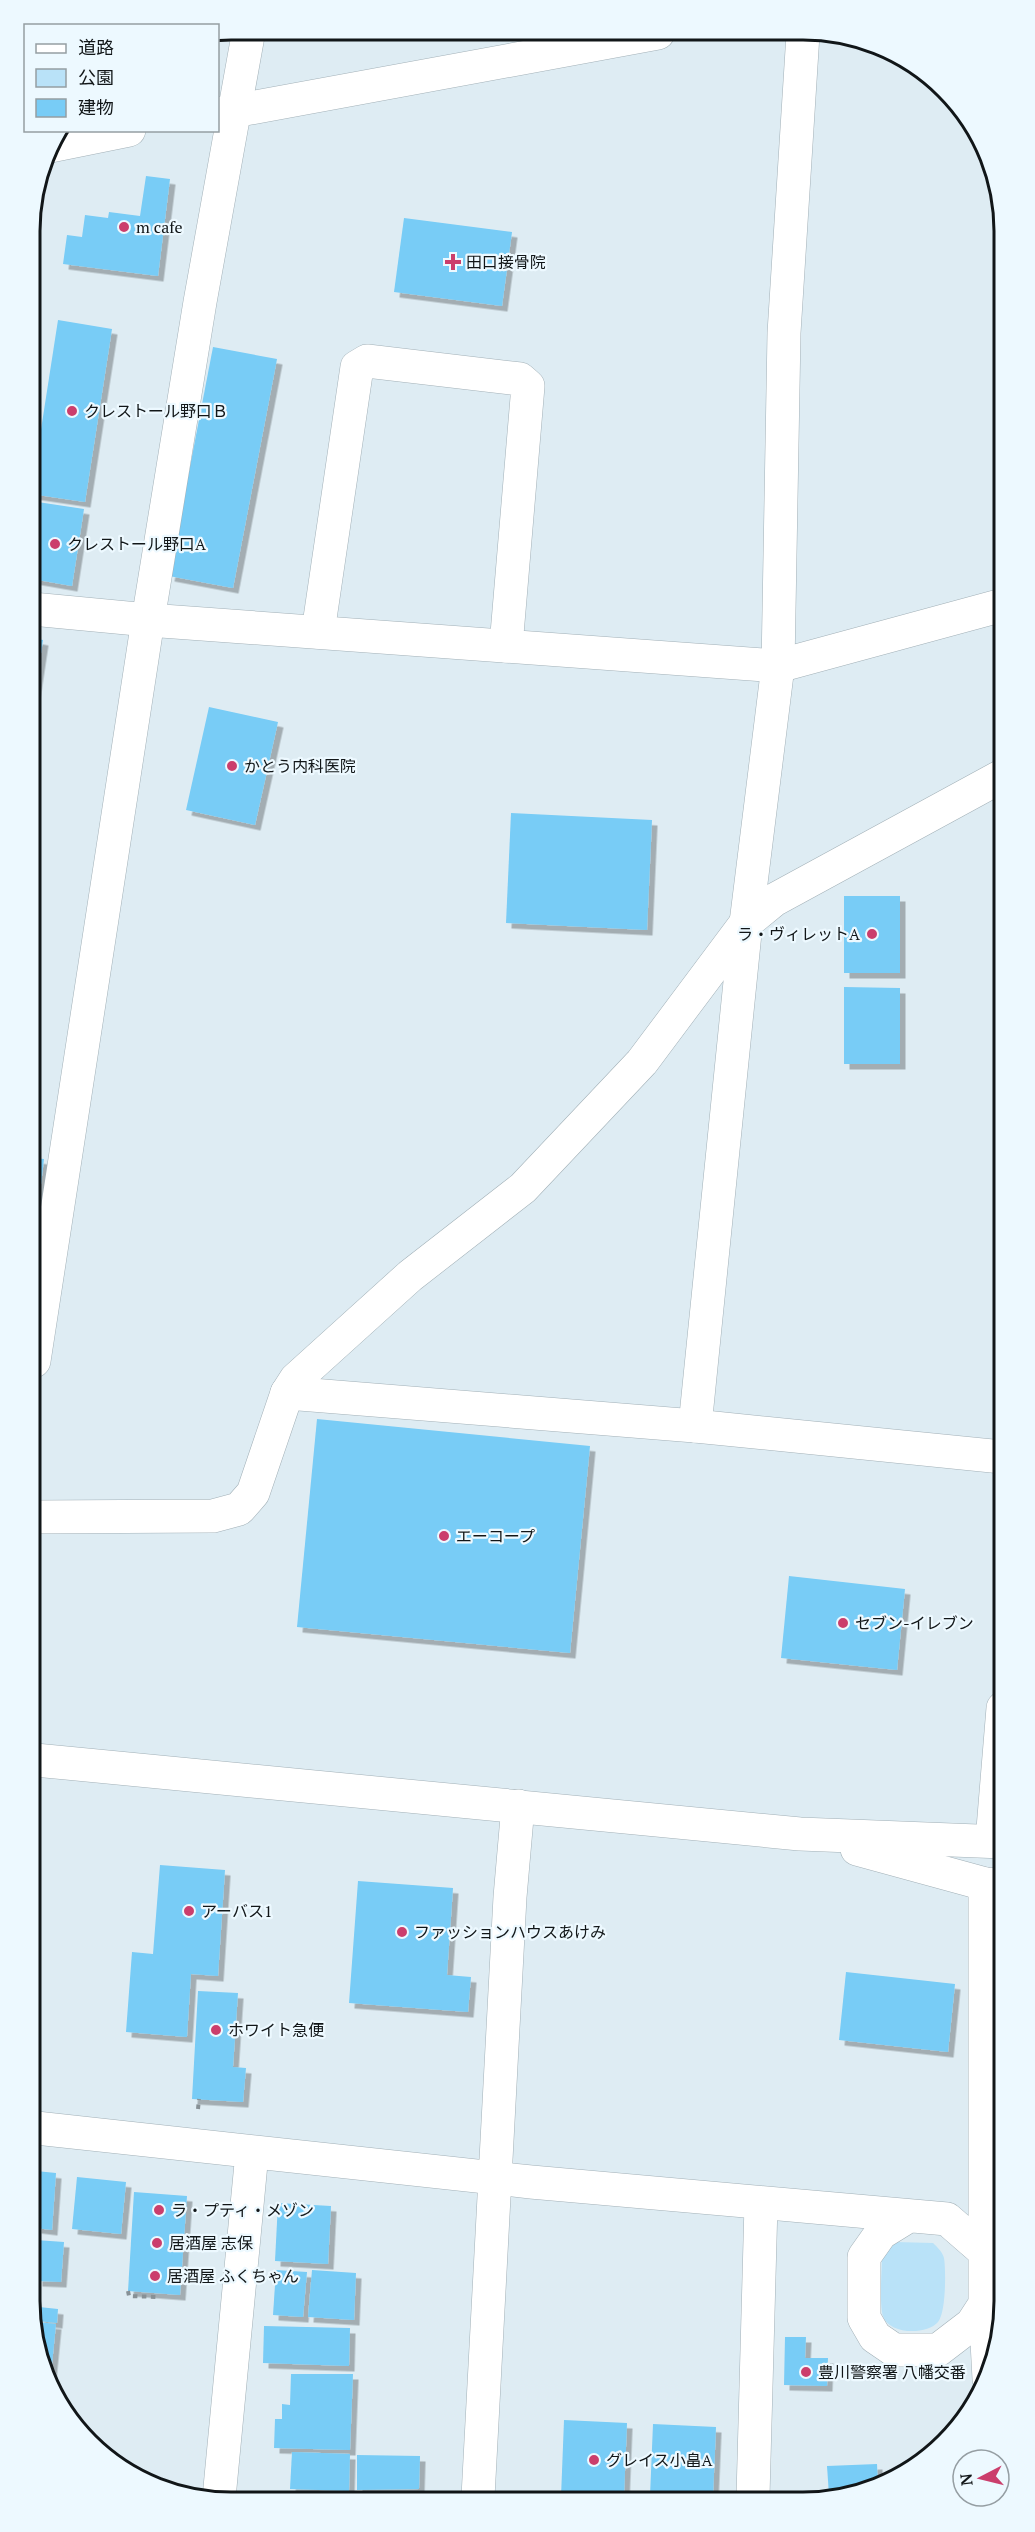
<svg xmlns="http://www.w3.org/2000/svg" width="1035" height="2532" font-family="'PT Serif','Noto Sans JP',serif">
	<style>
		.green { fill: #b9e2f8 }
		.building { fill: #78ccf6; filter: url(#shadow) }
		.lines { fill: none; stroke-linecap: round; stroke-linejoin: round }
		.minor-casing { stroke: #a2b0b7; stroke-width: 34 }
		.path { stroke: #879196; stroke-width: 4; stroke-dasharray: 4.5 4.5; stroke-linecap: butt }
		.minor { stroke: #fff; stroke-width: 33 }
		.poi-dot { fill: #cb3e6c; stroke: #edf9ff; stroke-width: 2 }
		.labels { text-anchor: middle; stroke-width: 4.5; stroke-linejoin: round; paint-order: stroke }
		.poi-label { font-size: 16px; fill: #111618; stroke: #edf9ff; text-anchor: start }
		.rim { fill: none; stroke: #111618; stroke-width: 3 }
	</style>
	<defs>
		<filter id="shadow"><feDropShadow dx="5.5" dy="5.5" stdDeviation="0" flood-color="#0004"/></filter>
	</defs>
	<rect width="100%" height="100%" fill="#deecf3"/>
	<path class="green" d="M895,2242L933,2243C937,2247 942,2251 944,2258C946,2270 946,2313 938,2322C927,2335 889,2335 883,2316C879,2303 882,2270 882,2255Z"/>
	<g class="building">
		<polygon points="146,176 170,179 158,276 63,264 67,235 82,237 85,215 108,218 109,212 140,216"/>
		<polygon points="404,218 512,232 502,306 394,292"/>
		<polygon points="58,320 112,329 85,502 31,494"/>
		<polygon points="213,347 277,359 233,588 169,576"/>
		<polygon points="31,501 84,509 72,586 32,579"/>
		<polygon points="32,638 43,640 33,706 32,706"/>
		<polygon points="209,707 278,722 255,825 186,810"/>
		<polygon points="511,813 652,820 647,930 506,923"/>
		<rect x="844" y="896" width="56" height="77"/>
		<polygon points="844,987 900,988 900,1064 844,1064"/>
		<polygon points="33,1158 44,1159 39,1201 33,1200"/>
		<polygon points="317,1419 590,1446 570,1653 297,1627"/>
		<polygon points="789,1576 905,1589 897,1670 781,1658"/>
		<polygon points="160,1865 225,1870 218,1976 191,1974 187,2037 126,2032 132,1952 153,1954"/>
		<polygon points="358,1881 453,1888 447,1975 471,1977 468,2012 349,2003"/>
		<polygon points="846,1972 955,1984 948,2052 839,2040"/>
		<polygon points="198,1991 238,1993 233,2067 246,2068 243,2102 192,2099"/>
		<polygon points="36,2171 56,2173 52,2230 36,2228"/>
		<polygon points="77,2177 126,2182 121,2234 72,2229"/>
		<polygon points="134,2192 187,2196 180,2295 128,2291"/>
		<polygon points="278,2203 331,2206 328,2264 275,2261"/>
		<polygon points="36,2240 64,2242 61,2282 37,2281"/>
		<polygon points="276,2270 307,2272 303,2317 273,2315"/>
		<polygon points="312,2270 356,2273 354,2320 308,2317"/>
		<polygon points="39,2307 58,2309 57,2323 38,2321"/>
		<polygon points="37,2322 56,2324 50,2384 37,2352"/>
		<polygon points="264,2326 350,2328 349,2366 263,2363"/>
		<polygon points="785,2337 806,2337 805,2358 828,2358 827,2386 784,2385"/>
		<polygon points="291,2374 353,2374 350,2450 274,2448 275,2419 282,2419 282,2404 290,2405"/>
		<polygon points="564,2420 627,2423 624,2496 561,2497"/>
		<polygon points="653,2424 716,2427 713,2496 650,2496"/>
		<polygon points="292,2452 350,2454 349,2491 290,2489"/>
		<polygon points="357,2455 420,2456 419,2489 357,2490"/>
		<polygon points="877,2464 878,2485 855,2495 829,2495 827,2466"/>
	</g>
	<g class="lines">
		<defs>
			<g id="minor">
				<polyline points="218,114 658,33"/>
				<polyline points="50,146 129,130"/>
				<polyline points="32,609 148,620 778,666 999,606"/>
				<polyline points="318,632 357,367 367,361 520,379 528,386 506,646"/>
				<polyline points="34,1361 148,620 200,302 249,30"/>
				<polyline points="287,1393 695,1426 1002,1457"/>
				<polyline points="695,1426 746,923 778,666 784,333 803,34"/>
				<polyline points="34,1517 213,1516 239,1509 253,1493 287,1393 296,1379 410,1276 523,1188 642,1062 746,923 774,900 1000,777"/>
				<polyline points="35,1760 800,1834 1003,1842"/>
				<polyline points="992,1841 1003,1708"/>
				<polyline points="857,1849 985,1884 1003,1885"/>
				<polyline points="985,1884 985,2252"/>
				<polyline points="36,2128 531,2182 947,2219 985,2252 985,2304 972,2324 938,2350 894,2350 875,2337 864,2318 864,2257 881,2233 907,2217"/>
				<polyline points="985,2304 989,2379"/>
				<polyline points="753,2496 761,2204"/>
				<polyline points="478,2497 510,1897 518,1806"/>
				<polyline points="219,2498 252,2153"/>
			</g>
		</defs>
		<use href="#minor" class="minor-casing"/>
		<g class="path">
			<polyline points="198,2109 199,2099"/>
			<polyline points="128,2291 129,2296 159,2297"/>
		</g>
		<use href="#minor" class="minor"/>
	</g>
	<g class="poi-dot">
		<circle cx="124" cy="227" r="6"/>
		<path d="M450 253h6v6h6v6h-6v6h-6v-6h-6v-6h6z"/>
		<circle cx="72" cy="411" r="6"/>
		<circle cx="55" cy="544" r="6"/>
		<circle cx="232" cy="766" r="6"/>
		<circle cx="872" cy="934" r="6"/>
		<circle cx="444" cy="1536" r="6"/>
		<circle cx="843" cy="1623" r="6"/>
		<circle cx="189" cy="1911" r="6"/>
		<circle cx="402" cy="1932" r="6"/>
		<circle cx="216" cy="2030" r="6"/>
		<circle cx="159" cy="2210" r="6"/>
		<circle cx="157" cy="2243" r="6"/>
		<circle cx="155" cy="2276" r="6"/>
		<circle cx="806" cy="2372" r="6"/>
		<circle cx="594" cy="2460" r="6"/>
	</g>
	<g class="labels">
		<g class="poi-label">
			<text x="136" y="233">m cafe</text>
			<text x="466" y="268">田口接骨院</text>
			<text x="84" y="417">クレストール野口Ｂ</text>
			<text x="67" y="550">クレストール野口A</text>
			<text x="244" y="772">かとう内科医院</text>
			<text x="860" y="940" text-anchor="end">ラ・ヴィレットA</text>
			<text x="456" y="1542">エーコープ</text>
			<text x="855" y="1629">セブン-イレブン</text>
			<text x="201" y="1917">アーバス1</text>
			<text x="414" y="1938">ファッションハウスあけみ</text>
			<text x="228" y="2036">ホワイト急便</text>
			<text x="171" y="2216">ラ・プティ・メゾン</text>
			<text x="169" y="2249">居酒屋 志保</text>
			<text x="167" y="2282">居酒屋 ふくちゃん</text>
			<text x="818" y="2378">豊川警察署 八幡交番</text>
			<text x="606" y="2466">グレイス小畠A</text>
		</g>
	</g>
	<path d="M0 0H1035V2532H0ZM231 40H803A191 191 0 0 1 994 231V2301A191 191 0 0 1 803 2492H231A191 191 0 0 1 40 2301V231A191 191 0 0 1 231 40Z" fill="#edf9ff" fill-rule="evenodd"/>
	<path class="rim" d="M231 40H803A191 191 0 0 1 994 231V2301A191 191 0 0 1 803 2492H231A191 191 0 0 1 40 2301V231A191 191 0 0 1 231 40Z"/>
	<rect x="24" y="24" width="195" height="108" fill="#edf9ff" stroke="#959ea3" stroke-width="1.5"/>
	<rect x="36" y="44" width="30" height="9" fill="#ffffff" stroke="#959ea3" stroke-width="1.5"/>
	<text x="78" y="54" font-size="18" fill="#111618">道路</text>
	<rect x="36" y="69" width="30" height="18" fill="#b9e2f8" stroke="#959ea3" stroke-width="1.5"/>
	<text x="78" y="84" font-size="18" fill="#111618">公園</text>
	<rect x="36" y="99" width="30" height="18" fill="#78ccf6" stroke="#959ea3" stroke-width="1.5"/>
	<text x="78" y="114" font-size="18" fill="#111618">建物</text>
	<g transform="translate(981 2478) rotate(263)"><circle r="28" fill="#edf9ff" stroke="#959ea3" stroke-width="1.5"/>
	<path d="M0-4.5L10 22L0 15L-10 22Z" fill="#cb3e6c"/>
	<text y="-9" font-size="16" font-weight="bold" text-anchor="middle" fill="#111618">N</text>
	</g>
</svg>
